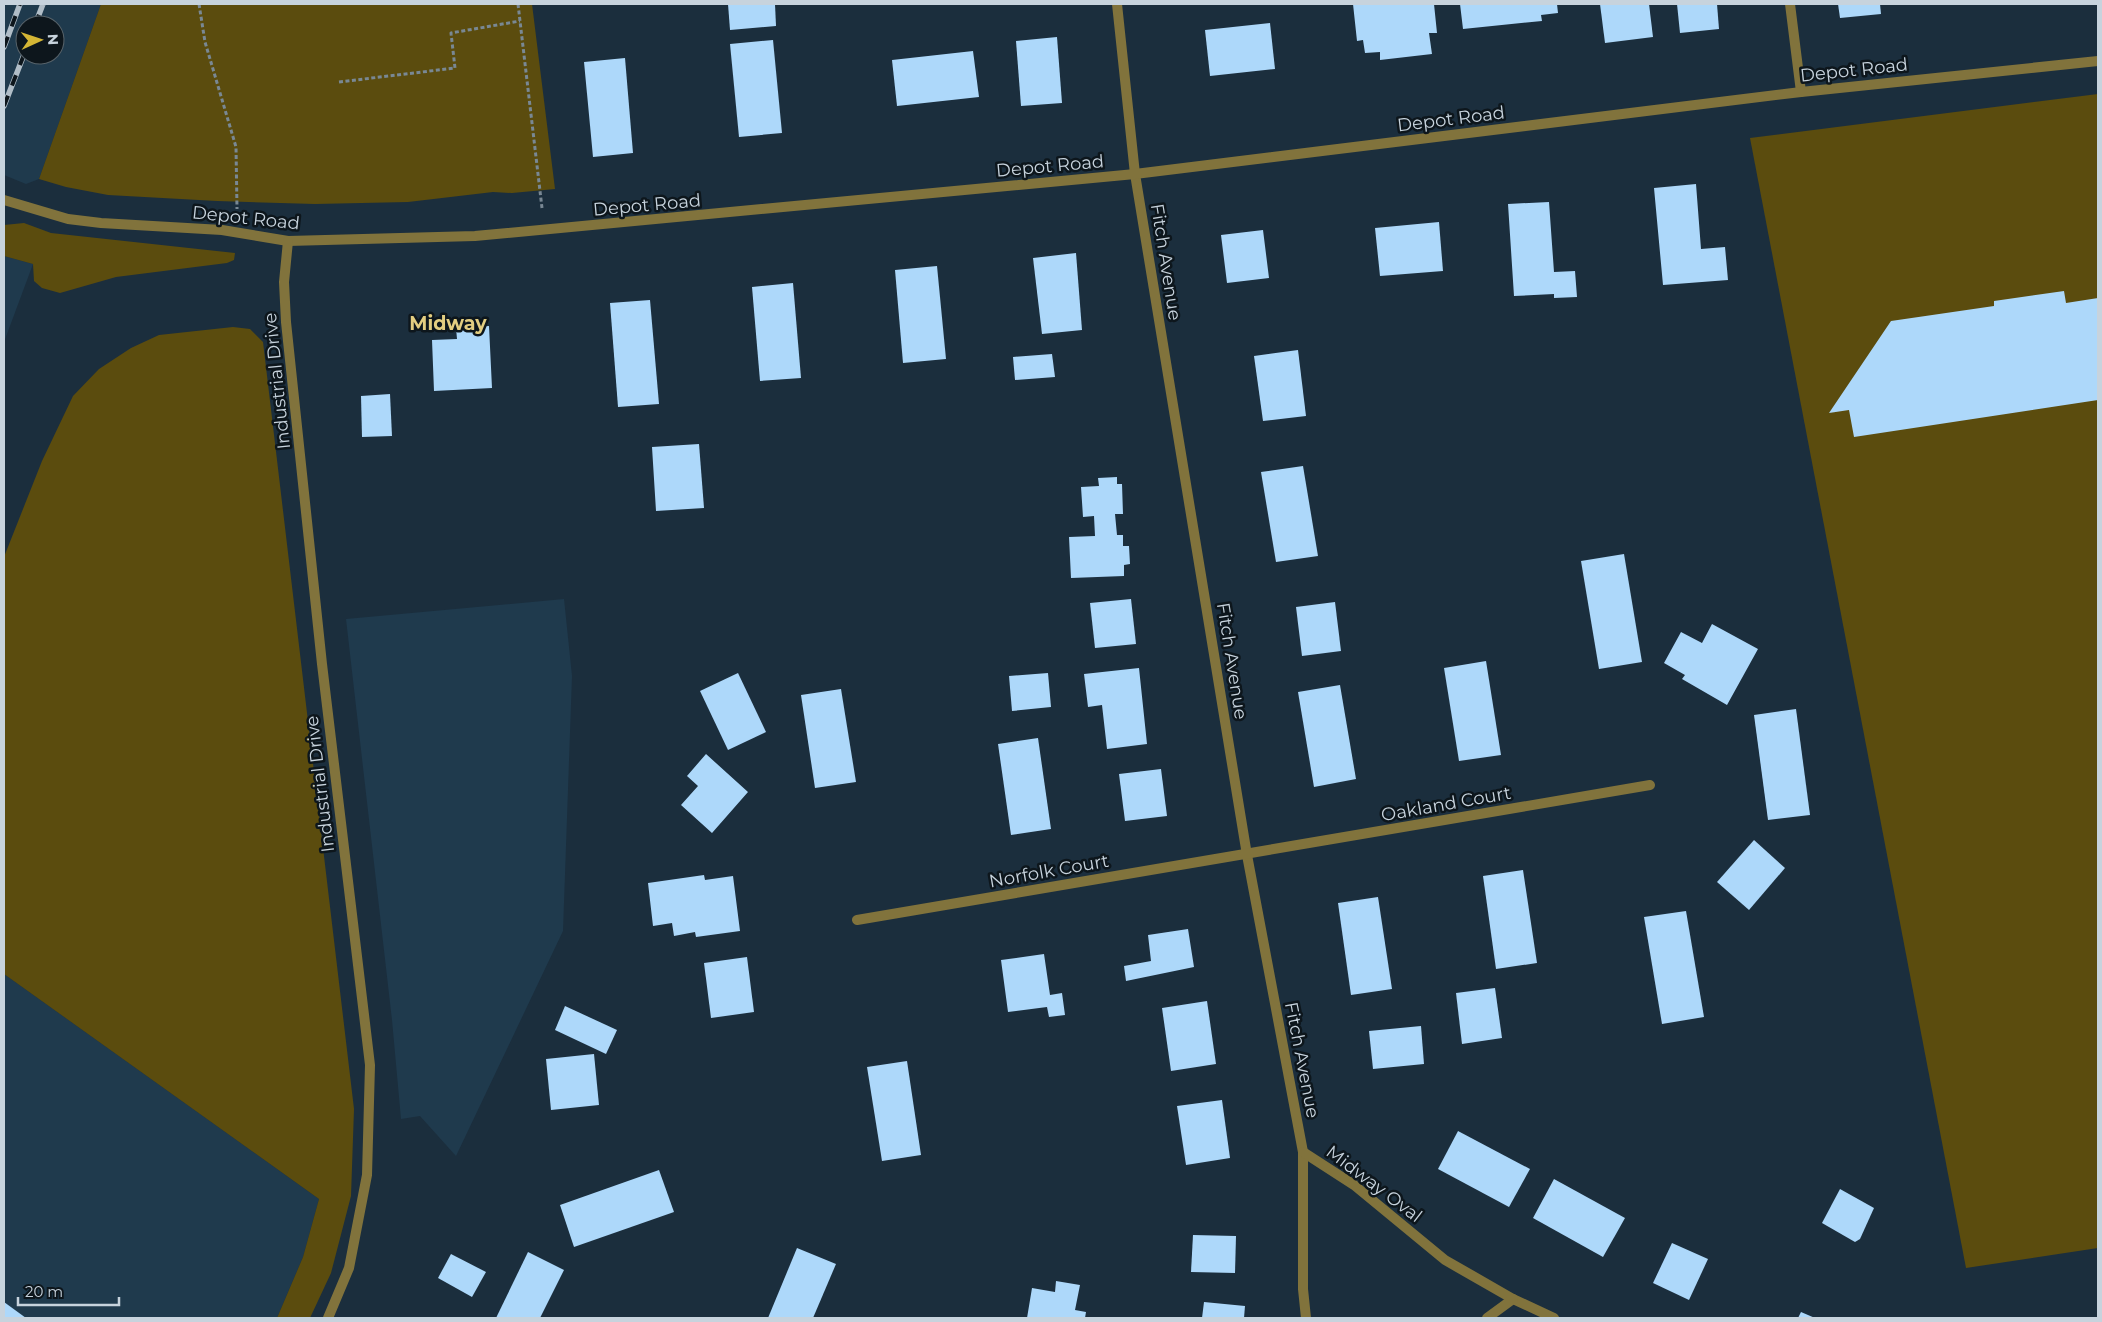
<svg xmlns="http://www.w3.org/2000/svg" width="2102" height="1322" font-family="Montserrat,sans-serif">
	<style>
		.built { fill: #1f3a4d; fill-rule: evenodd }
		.green { fill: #5b4c0e }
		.building { fill: #add8fa }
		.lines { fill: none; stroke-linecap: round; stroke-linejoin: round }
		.path { stroke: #798894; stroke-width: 3; stroke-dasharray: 4 2.5; stroke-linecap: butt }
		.minor { stroke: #81733c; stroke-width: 10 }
		.rail-casing { stroke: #b0bdc7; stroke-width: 5.5 }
		.rail { stroke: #0d161c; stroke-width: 4; stroke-dasharray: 11; stroke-linecap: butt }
		.labels { text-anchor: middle; stroke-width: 5; stroke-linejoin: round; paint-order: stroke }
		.street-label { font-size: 18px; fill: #c7d3dd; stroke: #0d161c }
		.neighbourhood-label { font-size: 19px; font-weight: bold; fill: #e3ce81; stroke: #0d161c }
	</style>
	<rect width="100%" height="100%" fill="#1b2e3d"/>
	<g class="built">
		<path d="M4,4H101L39,179L26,184L4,175ZM25,25H55V55H25Z"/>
		<polygon points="4,256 33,264 4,342"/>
		<polygon points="564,599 572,676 563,931 456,1156 420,1116 401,1119 392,1020 346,619"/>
		<polygon points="4,974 319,1199 303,1257 277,1318 4,1318"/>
	</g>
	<g class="green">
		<polygon points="101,4 532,4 555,189 512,193 493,192 408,202 315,204 217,201 108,195 66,187 39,179"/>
		<polygon points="2098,94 2098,1248 1966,1268 1750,138"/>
		<polygon points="24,223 51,233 235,253 234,260 227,263 116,277 60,293 42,288 34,281 33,264 4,256 4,225"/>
		<polygon points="233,327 250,329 263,342 354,1109 351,1196 331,1273 310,1318 277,1318 303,1257 319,1199 4,974 4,557 42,461 73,396 99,369 131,348 159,335"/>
	</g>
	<g class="building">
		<polygon points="728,4 775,4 776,26 730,30"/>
		<polygon points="1353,4 1434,4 1437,33 1429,33 1432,54 1380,60 1380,52 1365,53 1363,40 1357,41"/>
		<polygon points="1460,4 1557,4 1558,13 1541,15 1542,21 1463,29"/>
		<polygon points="1600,4 1649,4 1653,37 1605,43"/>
		<polygon points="1677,4 1717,4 1719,29 1680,33"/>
		<polygon points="1838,4 1880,4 1881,14 1840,18"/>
		<polygon points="1270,23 1275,69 1210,76 1205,30"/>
		<polygon points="1057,37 1062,103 1021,106 1016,41"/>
		<polygon points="773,40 782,133 739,137 730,44"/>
		<polygon points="973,51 979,97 897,106 892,60"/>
		<polygon points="625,58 633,153 593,157 584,62"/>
		<polygon points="1696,184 1701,249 1725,247 1728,280 1663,285 1654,188"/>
		<polygon points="1549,202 1554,272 1575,271 1577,297 1554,298 1554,294 1514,296 1508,204"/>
		<polygon points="1439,222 1443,271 1380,276 1375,228"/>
		<polygon points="1263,230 1269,278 1227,283 1221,235"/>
		<polygon points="1076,253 1082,330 1042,334 1033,258"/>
		<polygon points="937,266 946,359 903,363 895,270"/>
		<polygon points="793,283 801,378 760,381 752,287"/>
		<polygon points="2064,291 2066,303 2098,298 2098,400 1854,437 1849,410 1829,413 1891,321 1994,306 1994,301"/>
		<polygon points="650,300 659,404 618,407 610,303"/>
		<polygon points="489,326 492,388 434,391 432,340 457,339 456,328"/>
		<polygon points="1298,350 1306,416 1263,421 1254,356"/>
		<polygon points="1052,354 1055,377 1015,380 1013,357"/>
		<polygon points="390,394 392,436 362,437 361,396"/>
		<polygon points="699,444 704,508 656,511 652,447"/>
		<polygon points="1303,466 1318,556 1276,562 1261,472"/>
		<polygon points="1117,477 1117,484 1122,484 1123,514 1115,514 1117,535 1123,535 1123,546 1129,546 1130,564 1124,565 1124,576 1071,578 1069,537 1095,536 1094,516 1083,517 1081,487 1099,486 1098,478"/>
		<polygon points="1624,554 1642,662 1599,669 1581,561"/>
		<polygon points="1131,599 1136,644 1095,648 1090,603"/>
		<polygon points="1335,602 1341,651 1302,656 1296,607"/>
		<polygon points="1712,624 1758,649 1727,705 1682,679 1685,675 1664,663 1681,632 1702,643"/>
		<polygon points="1486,661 1501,755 1459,761 1444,668"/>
		<polygon points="1139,668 1147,744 1107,749 1102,705 1088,707 1084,674"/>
		<polygon points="738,673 766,732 728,750 700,691"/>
		<polygon points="1048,673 1051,707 1012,711 1009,676"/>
		<polygon points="1340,685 1356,779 1314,787 1298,692"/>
		<polygon points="841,689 856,782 815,788 801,695"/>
		<polygon points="1796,709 1810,815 1768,820 1754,715"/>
		<polygon points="1038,738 1051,829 1011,835 998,744"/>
		<polygon points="706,754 748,792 712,833 681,805 698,786 687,776"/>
		<polygon points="1161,769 1167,816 1125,821 1119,774"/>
		<polygon points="1754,840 1785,868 1749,910 1717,882"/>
		<polygon points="1523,870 1537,963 1496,969 1483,876"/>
		<polygon points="704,875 705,880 733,876 740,931 696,937 695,932 674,936 672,923 653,926 648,883"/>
		<polygon points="1378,897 1392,989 1351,995 1338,903"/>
		<polygon points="1686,911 1704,1017 1662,1024 1644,917"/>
		<polygon points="1188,929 1194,967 1126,981 1124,966 1151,961 1148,935"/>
		<polygon points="1044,954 1050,995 1062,993 1065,1015 1049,1017 1047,1007 1008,1012 1001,960"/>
		<polygon points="747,957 754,1012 711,1018 704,963"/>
		<polygon points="1495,988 1502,1038 1462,1044 1456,993"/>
		<polygon points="1207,1001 1216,1064 1171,1071 1162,1008"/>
		<polygon points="565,1006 617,1030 606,1054 555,1030"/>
		<polygon points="1421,1026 1424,1064 1373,1069 1369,1031"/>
		<polygon points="594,1054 599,1105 551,1110 546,1059"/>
		<polygon points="907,1061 921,1155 882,1161 867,1067"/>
		<polygon points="1222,1100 1230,1158 1186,1165 1177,1106"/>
		<polygon points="1458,1131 1530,1169 1509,1207 1438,1169"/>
		<polygon points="659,1170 674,1212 574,1247 560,1205"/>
		<polygon points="1554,1179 1625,1218 1603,1257 1533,1218"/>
		<polygon points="1840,1189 1874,1208 1860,1239 1855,1242 1822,1223"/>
		<polygon points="1193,1235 1236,1236 1235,1273 1191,1272"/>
		<polygon points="1672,1243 1708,1259 1689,1300 1653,1283"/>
		<polygon points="797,1248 836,1264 813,1318 768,1318"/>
		<polygon points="528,1252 564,1270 540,1318 496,1318"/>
		<polygon points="451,1254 486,1272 472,1297 438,1278"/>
		<polygon points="1056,1281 1080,1285 1075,1310 1086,1312 1085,1318 1027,1318 1032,1288 1055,1292"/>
		<polygon points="4,1302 26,1318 4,1318"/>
		<polygon points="1204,1302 1245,1306 1244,1318 1202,1318"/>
		<polygon points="1801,1312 1815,1318 1798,1318"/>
	</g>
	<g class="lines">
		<g class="path">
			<polyline points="199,4 205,42 236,147 237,209"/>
			<polyline points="518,4 542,208"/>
			<polyline points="339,82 455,68 451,33 520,21"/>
		</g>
		<g class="minor">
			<polyline points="1117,4 1135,174 1247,855 1303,1152 1303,1289 1306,1318"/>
			<polyline points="1790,4 1801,92"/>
			<polyline points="4,200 68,219 101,223 222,230 288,241 475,236 1135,174 1801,92 2098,61"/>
			<polyline points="288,241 284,282 286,322 322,664 370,1065 367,1175 349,1268 328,1318"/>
			<polyline points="857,920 1650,785"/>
			<polyline points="1303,1152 1354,1185 1445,1260 1513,1299 1554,1318"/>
			<polyline points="1487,1318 1513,1299"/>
		</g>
		<defs>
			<g id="rail">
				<polyline points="35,25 43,4"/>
				<polyline points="4,47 20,4"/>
				<polyline points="4,106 25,52"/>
			</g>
		</defs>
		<use href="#rail" class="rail-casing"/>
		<use href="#rail" class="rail"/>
	</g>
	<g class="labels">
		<g class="street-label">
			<text transform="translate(1854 70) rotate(-6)" y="6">Depot Road</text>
			<text transform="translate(1451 119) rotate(-7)" y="6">Depot Road</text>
			<text transform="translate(1050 166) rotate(-5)" y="6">Depot Road</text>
			<text transform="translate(647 205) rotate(-5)" y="6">Depot Road</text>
			<text transform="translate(246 218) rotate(6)" y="6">Depot Road</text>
			<text transform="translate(1166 262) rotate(81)" y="6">Fitch Avenue</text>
			<text transform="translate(277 381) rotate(-96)" y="6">Industrial Drive</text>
			<text transform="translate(1232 661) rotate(81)" y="6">Fitch Avenue</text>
			<text transform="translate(320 784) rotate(-97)" y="6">Industrial Drive</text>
			<text transform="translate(1446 804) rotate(-10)" y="6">Oakland Court</text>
			<text transform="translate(1049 871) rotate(-10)" y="6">Norfolk Court</text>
			<text transform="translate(1302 1060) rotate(79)" y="6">Fitch Avenue</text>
			<text transform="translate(1374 1184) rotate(37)" y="6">Midway Oval</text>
		</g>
		<g class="neighbourhood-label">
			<text x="448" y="330">Midway</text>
		</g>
	</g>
	<rect width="2102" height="1322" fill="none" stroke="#c7d3dd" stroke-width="10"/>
	<g transform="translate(40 40) rotate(87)"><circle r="24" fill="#0d161c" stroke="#576269"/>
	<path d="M0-4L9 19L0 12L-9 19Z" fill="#d4b635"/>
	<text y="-8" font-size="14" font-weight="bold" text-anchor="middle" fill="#c7d3dd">N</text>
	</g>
	<path d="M18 1297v8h101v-8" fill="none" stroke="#c7d3dd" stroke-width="2.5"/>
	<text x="25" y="1297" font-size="15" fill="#c7d3dd" stroke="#0d161c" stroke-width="4" paint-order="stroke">20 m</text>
</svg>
